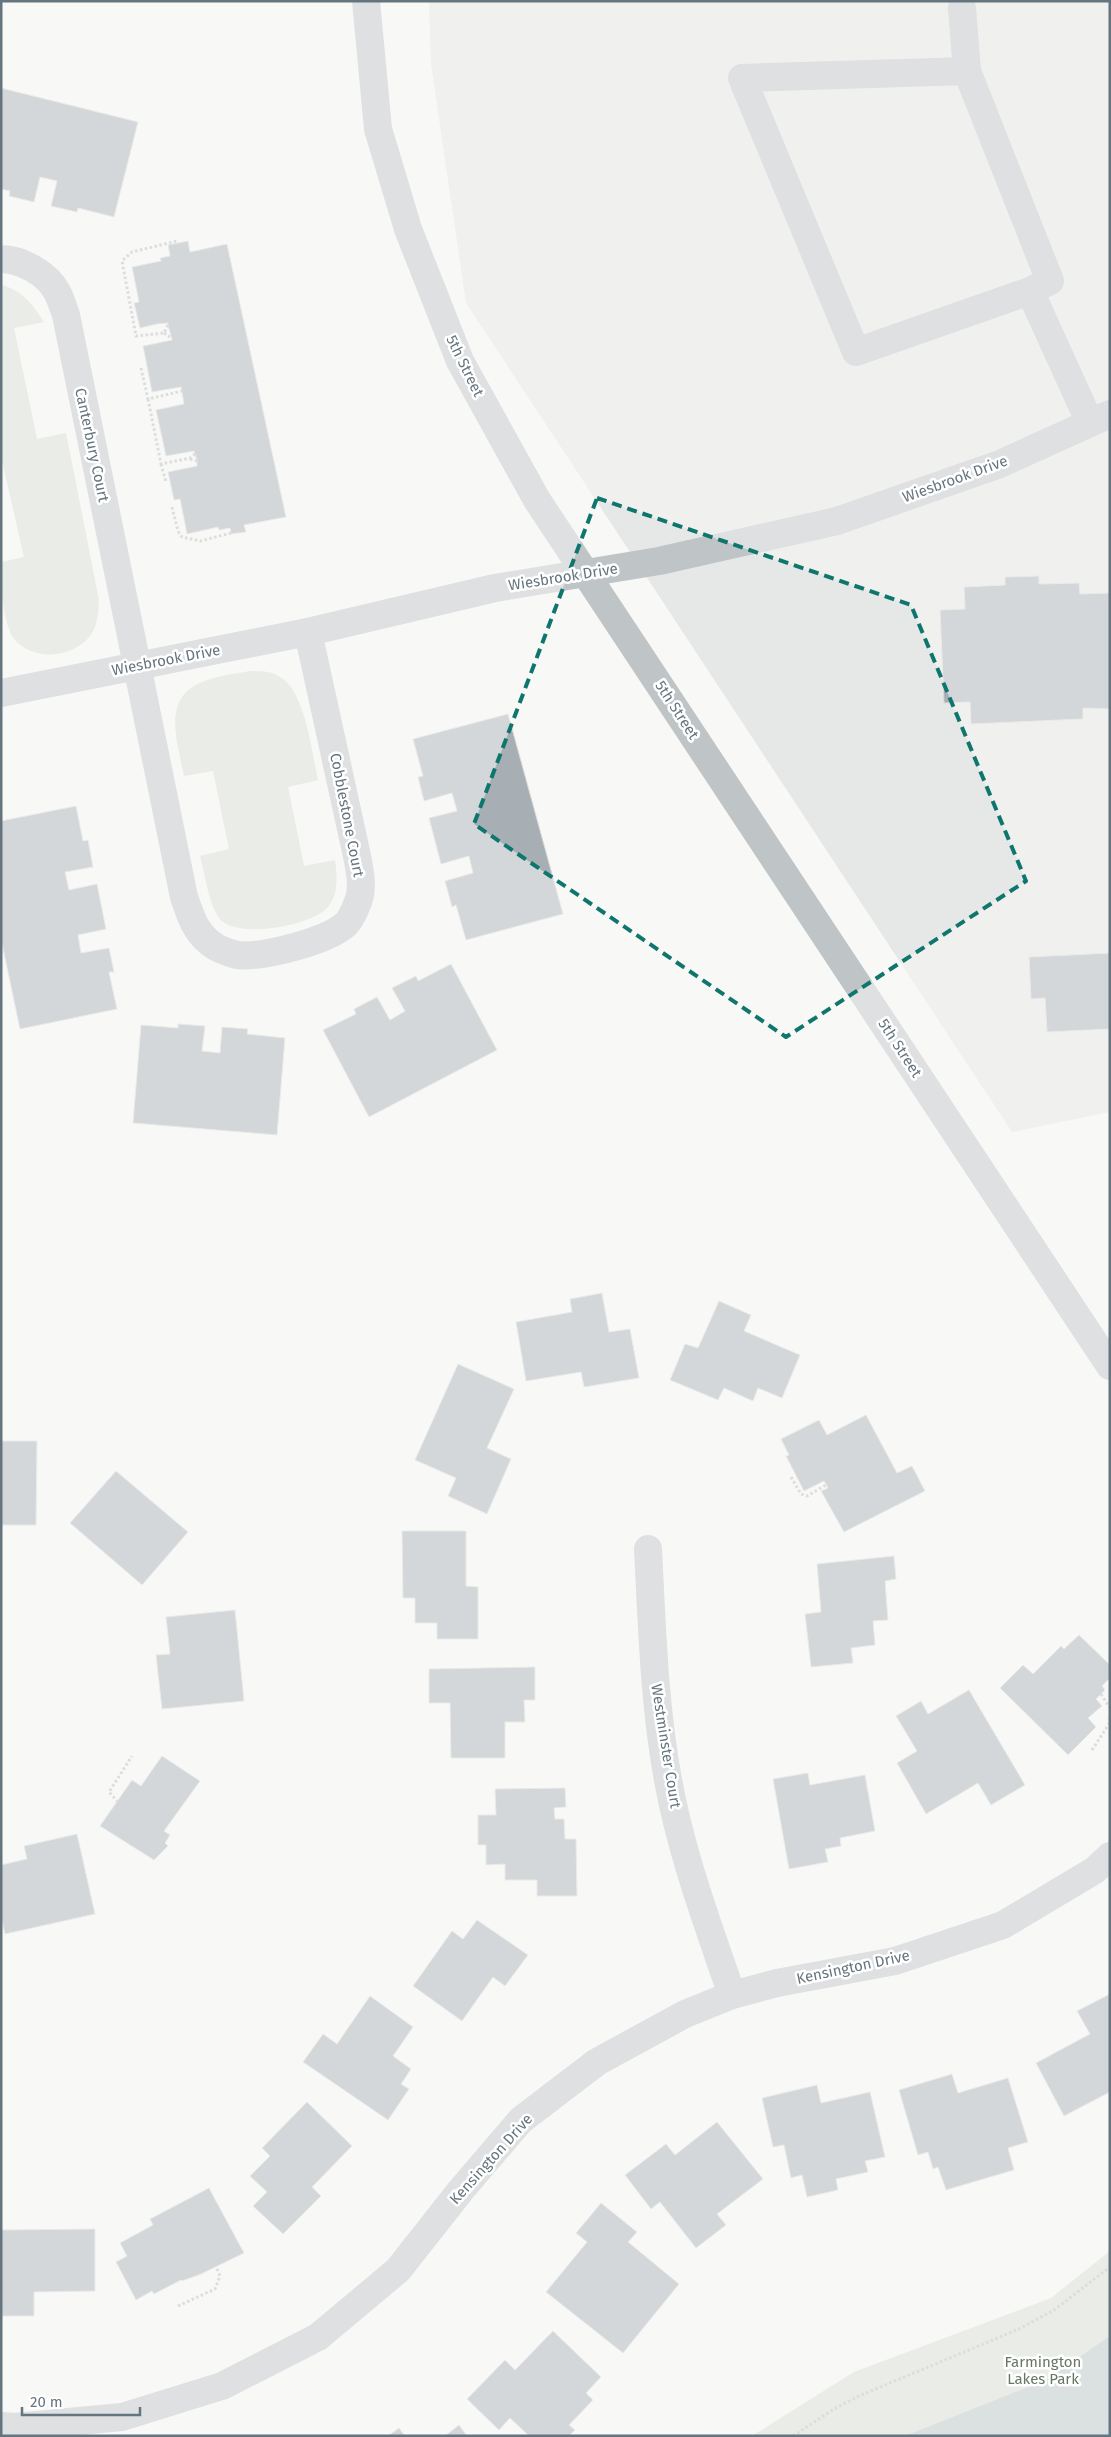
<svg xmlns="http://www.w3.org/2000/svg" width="1111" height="2437" font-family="'Fira Sans',sans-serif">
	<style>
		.built { fill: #e6e7e7 }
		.green { fill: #d8ddd5 }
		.water { fill: #b8c4c7 }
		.building { fill: #a7afb5; stroke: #dadad8 }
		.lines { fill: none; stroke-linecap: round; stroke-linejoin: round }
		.path { stroke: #babdbf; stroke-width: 3; stroke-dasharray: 2.5 2.5; stroke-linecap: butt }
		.minor { stroke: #bfc4c7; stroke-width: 28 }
		.marked { fill: none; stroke: #0f766e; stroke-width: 4; stroke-dasharray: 10 6; stroke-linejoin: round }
		.labels { text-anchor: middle; stroke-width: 5; stroke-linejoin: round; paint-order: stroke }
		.street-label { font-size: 15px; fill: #65757f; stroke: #fff }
		.park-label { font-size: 15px; fill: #687763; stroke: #fff }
	</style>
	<rect width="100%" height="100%" fill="#f8f8f6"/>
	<polygon class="built" points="429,1 1110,1 1110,1112 1012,1132 466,303 431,64"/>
	<g class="green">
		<path d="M1,285C22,290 33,305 44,322L14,328L37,439L66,433L99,600C98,611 98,623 92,633C77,657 36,663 15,640C2,624 1,582 1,562L24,557L1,456Z"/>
		<path d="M250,671C260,671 271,671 280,677C305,691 312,753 318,780L288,787L304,866L335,860C337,876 339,895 327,908C310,926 241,938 222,921C209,909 205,873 200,856L229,849L213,771L184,776C177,740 160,694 208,680C221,675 236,674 250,671Z"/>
		<polygon points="1110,2251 1110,2436 752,2436 854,2372 1051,2298"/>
	</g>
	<polygon class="water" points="1110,2336 1110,2436 905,2436 1046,2380"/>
	<g class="building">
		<polygon points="1,88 138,122 114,217 78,208 77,212 51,206 57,181 40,177 34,202 9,196 10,191 1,189"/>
		<polygon points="188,241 190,252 227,244 286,517 244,525 246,532 231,534 230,528 219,530 218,527 187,534 180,499 174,500 168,472 197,466 197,461 194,451 166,456 156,410 184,404 181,387 152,392 143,346 172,340 168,325 168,323 157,324 140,328 134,303 139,302 132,267 161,261 160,258 170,256 168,245"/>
		<polygon points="1039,576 1039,584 1079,583 1080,594 1110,593 1110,709 1083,708 1083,719 971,724 970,702 944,703 940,610 965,609 964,587 1005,585 1005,577"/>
		<polygon points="508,714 563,914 466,940 456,905 452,907 445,881 473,873 469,856 441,864 429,818 457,811 452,793 424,801 418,777 423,776 413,739"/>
		<polygon points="76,806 83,841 88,840 93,867 65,872 69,890 97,884 106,929 78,935 81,953 109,948 114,972 109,972 117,1009 20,1029 1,939 1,821"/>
		<polygon points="1110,953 1110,1029 1047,1032 1045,998 1031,999 1029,957"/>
		<polygon points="451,964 497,1050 369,1117 323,1030 356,1014 354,1009 377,997 390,1020 405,1011 392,988 416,976 418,981"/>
		<polygon points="178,1024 205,1026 202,1051 220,1053 222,1027 248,1029 247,1034 285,1038 277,1135 133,1123 141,1025 178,1028"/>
		<polygon points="602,1293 609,1332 630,1329 639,1378 584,1387 581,1372 526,1381 516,1322 572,1312 570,1299"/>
		<polygon points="719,1301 751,1315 744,1331 800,1355 782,1398 758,1388 753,1401 724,1388 718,1400 670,1380 685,1344 698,1348"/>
		<polygon points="458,1364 514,1389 487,1448 511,1459 487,1514 448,1496 456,1478 415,1460"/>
		<polygon points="866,1415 897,1473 912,1466 925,1491 844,1532 821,1491 828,1488 824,1481 804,1491 786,1456 789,1455 781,1439 819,1420 827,1435"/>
		<polygon points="1,1441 37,1441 36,1525 1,1525"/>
		<polygon points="116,1471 188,1532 142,1585 70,1523"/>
		<polygon points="402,1531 466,1531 466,1586 478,1587 478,1639 437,1639 437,1623 415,1623 415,1598 403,1598"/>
		<polygon points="894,1556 896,1579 885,1581 888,1620 873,1621 875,1645 851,1648 853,1663 811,1667 805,1614 821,1612 817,1564"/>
		<polygon points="235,1610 244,1701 162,1709 156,1655 170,1654 166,1617"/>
		<polygon points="1079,1635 1110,1665 1110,1678 1102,1686 1105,1690 1096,1699 1102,1706 1088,1718 1096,1727 1068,1755 1000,1688 1023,1665 1033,1674 1061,1646 1064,1649"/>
		<polygon points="535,1667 535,1700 524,1700 525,1722 505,1722 505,1758 451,1758 450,1703 429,1703 429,1669"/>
		<polygon points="969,1690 1025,1785 991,1805 978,1783 926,1814 897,1763 917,1751 896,1716 921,1701 928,1714"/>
		<polygon points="162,1756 200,1781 164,1831 170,1835 165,1843 168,1846 154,1860 100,1826 132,1780 141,1786"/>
		<polygon points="808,1773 810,1785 865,1775 875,1831 840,1838 841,1846 825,1849 828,1862 789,1869 773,1779"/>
		<polygon points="565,1788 566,1807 554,1808 555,1819 564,1819 565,1839 576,1839 577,1896 537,1896 537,1880 505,1880 505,1864 486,1865 486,1845 478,1845 478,1815 496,1815 495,1789"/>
		<polygon points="77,1834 95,1914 5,1934 1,1916 1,1865 27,1859 24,1846"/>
		<polygon points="477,1920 528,1955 505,1986 493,1977 462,2021 413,1986 452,1931 463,1939"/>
		<polygon points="1110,1994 1110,2092 1064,2116 1036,2063 1090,2034 1077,2011"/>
		<polygon points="370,1996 413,2027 393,2056 411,2069 401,2084 409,2089 388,2120 303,2062 323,2034 337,2044"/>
		<polygon points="952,2074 958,2093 1008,2078 1028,2142 1008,2148 1014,2170 946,2190 938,2167 933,2169 928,2152 918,2155 899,2090"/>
		<polygon points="817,2085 821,2103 870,2092 885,2157 865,2161 868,2172 836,2179 838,2190 807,2197 802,2175 791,2178 784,2145 773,2147 762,2098"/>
		<polygon points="307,2102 352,2146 312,2187 321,2196 283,2234 253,2206 267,2192 250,2176 270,2156 262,2148"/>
		<polygon points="717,2122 763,2179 717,2214 726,2225 696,2248 660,2202 651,2209 625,2175 666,2144 675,2155"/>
		<polygon points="209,2188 244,2253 201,2274 182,2281 181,2280 154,2294 152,2291 136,2300 116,2262 127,2256 120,2243 153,2225 150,2219"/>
		<polygon points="601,2203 637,2232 628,2242 679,2284 623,2353 546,2292 587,2242 576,2233"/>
		<polygon points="95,2229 95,2291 34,2292 34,2316 1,2316 1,2230"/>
		<polygon points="553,2331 601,2377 586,2393 593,2400 569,2425 575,2430 569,2436 529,2436 510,2418 499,2430 467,2399 505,2360 515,2370"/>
		<polygon points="459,2425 467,2436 445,2436"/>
		<polygon points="399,2428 405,2436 388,2436"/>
	</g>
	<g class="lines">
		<g class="path">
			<polyline points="168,325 164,333 136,336 122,261 132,252 177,241 178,243"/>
			<polyline points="164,333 170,337"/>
			<polyline points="141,368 148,399 182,391"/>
			<polyline points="148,399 161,464 190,458 195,454"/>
			<polyline points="190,459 197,461"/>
			<polyline points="161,464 166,482"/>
			<polyline points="172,507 178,531 182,537 200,541 231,533"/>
			<polyline points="791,1477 801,1494 807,1496 826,1485"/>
			<polyline points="1101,1694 1110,1708"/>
			<polyline points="1092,1750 1109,1724 1110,1718"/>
			<polyline points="118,1802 109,1792 132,1756"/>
			<polyline points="178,2306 215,2289 220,2276 216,2266"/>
			<polyline points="793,2436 834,2409 859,2396 1019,2329 1054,2310 1110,2267"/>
		</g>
		<g class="minor">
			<polyline points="366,1 378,129 408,229 460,361 537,500 1110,1366"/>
			<polyline points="962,8 967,71"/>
			<path d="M1,259C21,259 48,274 57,292C61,299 63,307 66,315L184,897C190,915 196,934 213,945C218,949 230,953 237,955C262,958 328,941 346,924C350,920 355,910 357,904C364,890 360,871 357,856L308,632"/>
			<polyline points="1030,291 1050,281 967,71 742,78 856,352 1030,291 1090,423"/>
			<polyline points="1,693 308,632 495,588 659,561 837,521 1000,464 1110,414"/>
			<path d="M648,1549C652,1626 654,1704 668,1780C681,1853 708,1925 732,1995"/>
			<polyline points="1,2426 15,2427 122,2417 222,2386 318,2337 398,2270 461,2190 521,2120 597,2062 685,2014 732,1995 777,1983 895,1961 1003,1925 1095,1870 1110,1856"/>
		</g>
	</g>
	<path d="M0 0H1111V2437H0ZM597,498L911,605L1026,881L786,1037L474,824Z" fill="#f8f8f6" fill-opacity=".55" fill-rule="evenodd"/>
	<path class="marked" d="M597,498L911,605L1026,881L786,1037L474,824Z"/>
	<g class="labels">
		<g class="street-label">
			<text transform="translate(465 366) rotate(64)" y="5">5th Street</text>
			<text transform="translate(92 445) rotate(78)" y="5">Canterbury Court</text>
			<text transform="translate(955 479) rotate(-20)" y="5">Wiesbrook Drive</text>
			<text transform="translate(563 577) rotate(-9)" y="5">Wiesbrook Drive</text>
			<text transform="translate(166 660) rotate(-11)" y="5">Wiesbrook Drive</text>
			<text transform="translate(677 710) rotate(57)" y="5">5th Street</text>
			<text transform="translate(347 815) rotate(79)" y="5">Cobblestone Court</text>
			<text transform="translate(900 1048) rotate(57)" y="5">5th Street</text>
			<text transform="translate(666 1746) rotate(81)" y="5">Westminster Court</text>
			<text transform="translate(853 1967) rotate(-12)" y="5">Kensington Drive</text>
			<text transform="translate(491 2159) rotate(-48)" y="5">Kensington Drive</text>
		</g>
		<g class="park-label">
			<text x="1043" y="2367">Farmington<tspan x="1043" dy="17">Lakes Park</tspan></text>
		</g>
	</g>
	<rect width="1111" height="2437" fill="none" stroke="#65757f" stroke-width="5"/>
	<path d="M22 2407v8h118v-8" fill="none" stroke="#65757f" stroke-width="2.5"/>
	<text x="30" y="2407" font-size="15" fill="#65757f" stroke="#ffffff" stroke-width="4" paint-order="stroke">20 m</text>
</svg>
